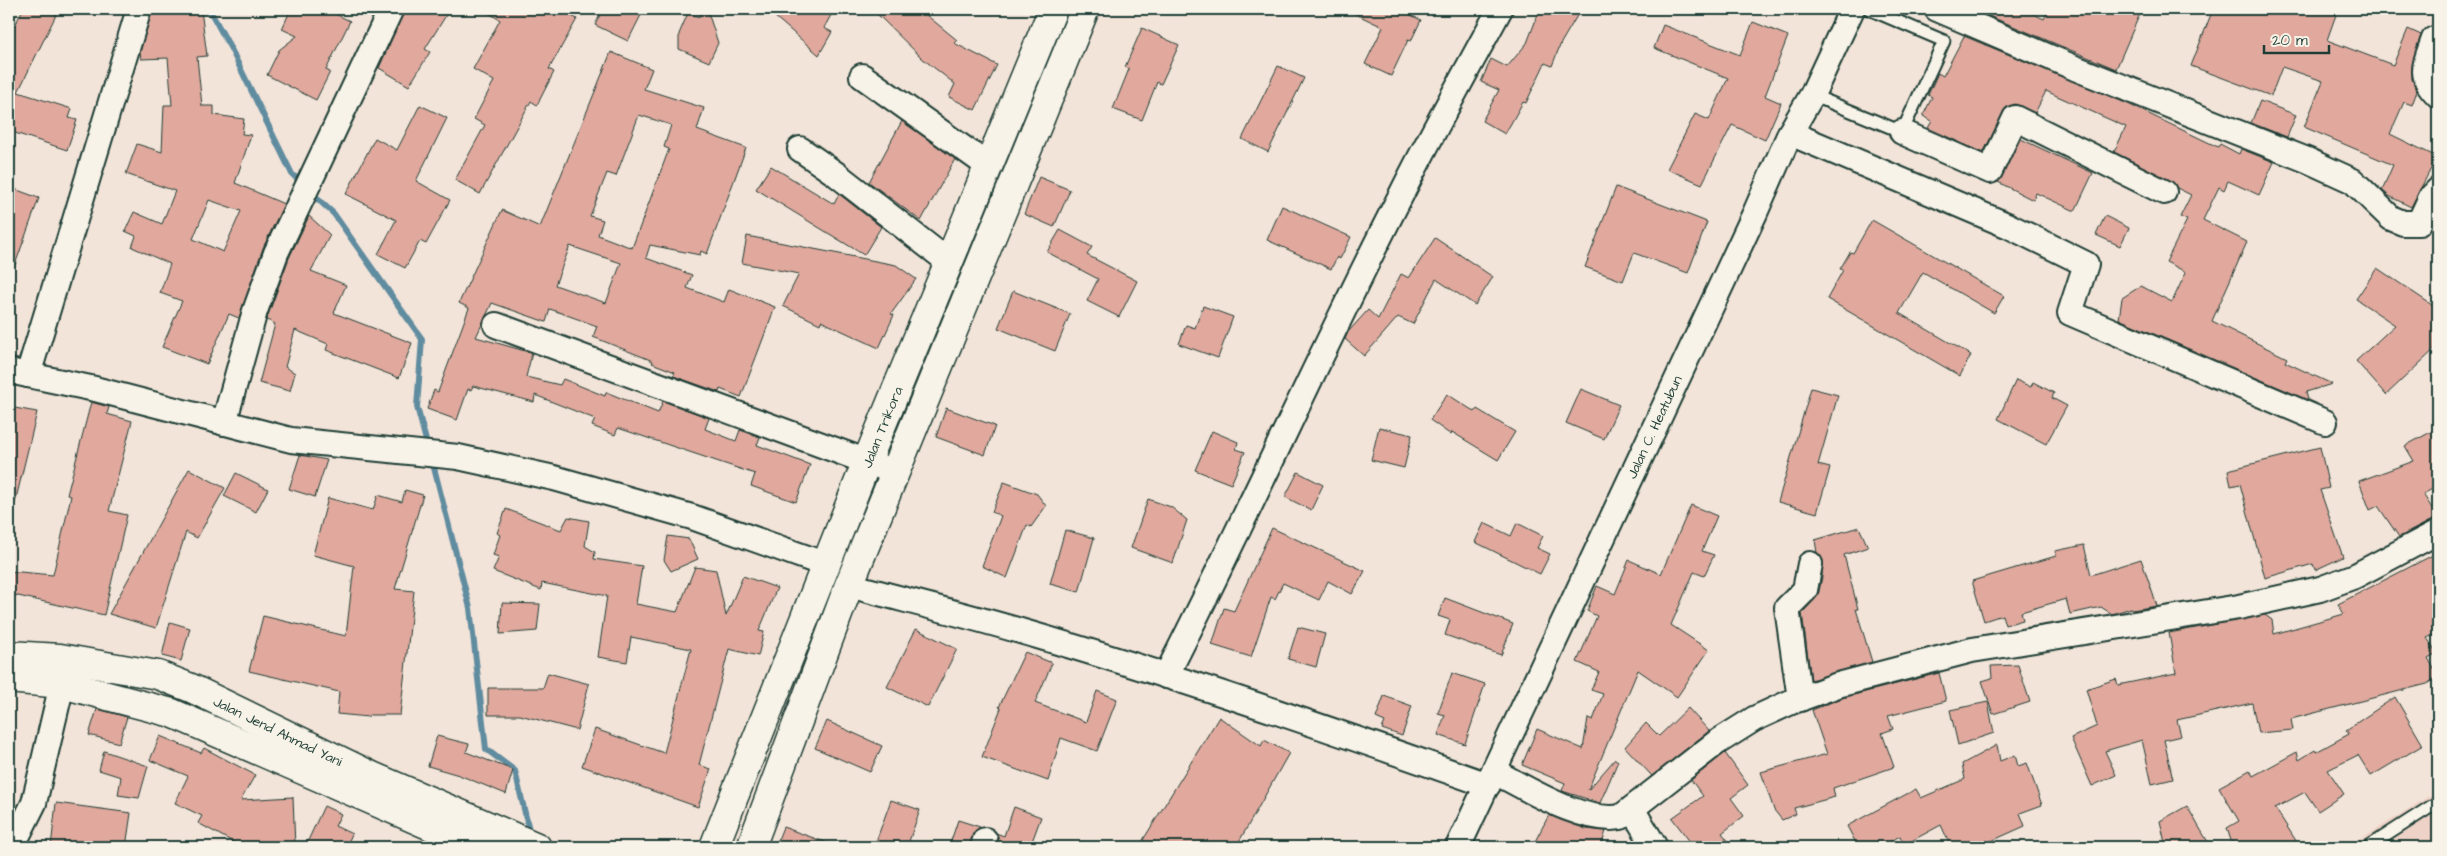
<svg xmlns="http://www.w3.org/2000/svg" width="2447" height="856" font-family="'Architects Daughter',sans-serif">
	<style>
		.built { fill: #eed2c7 }
		.lines { fill: none; stroke-linecap: round; stroke-linejoin: round }
		.stream { stroke: #608ca0; stroke-width: 6 }
		.building { fill: #e1a89d; stroke: #1f3d34; fill-rule: evenodd }
		.service-casing { stroke: #1f3d34; stroke-width: 15 }
		.minor-casing { stroke: #1f3d34; stroke-width: 28 }
		.secondary-casing { stroke: #1f3d34; stroke-width: 31 }
		.service { stroke: #f7f3e8; stroke-width: 11 }
		.minor { stroke: #f7f3e8; stroke-width: 24 }
		.secondary { stroke: #f7f3e8; stroke-width: 28 }
		.labels { text-anchor: middle; stroke-width: 4.5; stroke-linejoin: round; paint-order: stroke }
		.street-label { font-size: 14px; fill: #1f3d34; stroke: #f7f3e8 }
	</style>
	<rect width="100%" height="100%" fill="#f3e4d9"/>
	<filter id="ink" filterUnits="userSpaceOnUse"><feTurbulence type="fractalNoise" baseFrequency=".02" numOctaves="2"/><feDisplacementMap in="SourceGraphic" scale="10" xChannelSelector="R" yChannelSelector="G"/><feConvolveMatrix kernelMatrix="1 2 1 2 8 2 1 2 1" color-interpolation-filters="sRGB"/></filter>
	<g filter="url(#ink)">
		<polygon class="built" points="2438,790 2438,847 2349,847"/>
		<g class="lines">
			<g class="stream">
				<polyline points="209,9 231,49 292,174 302,184"/>
				<polyline points="309,191 334,214 422,339 417,407 428,448"/>
				<polyline points="432,460 470,608 486,749 515,771 529,830"/>
			</g>
		</g>
		<g class="building">
			<polygon points="23,9 59,9 18,92 72,109 69,118 77,120 67,150 9,131 9,37"/>
			<polygon points="291,9 325,9 350,21 326,70 330,72 316,100 267,75 279,50 297,36 282,29"/>
			<polygon points="405,9 450,9 425,49 430,52 409,86 379,68"/>
			<polygon points="482,9 560,9 577,19 549,69 554,72 537,105 531,101 480,194 455,180 485,125 474,119 494,81 473,69 500,20"/>
			<polygon points="603,9 644,9 628,41 595,25"/>
			<polygon points="702,9 707,9 718,43 709,62 679,49 679,34 688,13 699,17"/>
			<polygon points="766,9 819,9 831,15 824,28 832,32 819,55"/>
			<polygon points="872,9 919,9 957,40 954,43 997,65 975,110 949,97 955,84 923,59"/>
			<polygon points="1345,9 1398,9 1421,20 1411,41 1408,40 1391,76 1365,64 1383,27"/>
			<polygon points="1540,9 1581,9 1561,43 1552,66 1545,63 1526,103 1523,102 1505,134 1482,121 1499,90 1481,82 1491,59 1507,67 1527,43"/>
			<polygon points="1978,9 2023,9 2044,19 2049,9 2142,9 2116,69 1977,11"/>
			<polygon points="2213,9 2338,9 2327,40 2393,65 2408,29 2421,35 2412,66 2412,79 2417,91 2412,105 2404,102 2390,134 2437,157 2411,207 2389,196 2382,190 2393,165 2304,127 2323,81 2282,67 2271,96 2191,66"/>
			<path d="M201,10L207,56L197,57L202,106H214V115L244,119L242,134L251,135L235,183L284,204L263,248L239,318L229,314L207,364L162,347L182,301L160,293L170,264L132,247L136,236L125,231L134,212L162,224L175,191L126,174L137,144L162,152L164,105H172L168,58L141,59L140,52L152,11ZM209,200L241,211L223,252L193,239Z"/>
			<polygon points="1753,22 1788,36 1765,96 1781,103 1765,140 1732,125 1702,184 1667,169 1695,114 1709,120 1728,78 1654,48 1663,25 1740,55"/>
			<polygon points="1142,28 1179,45 1161,84 1157,82 1142,120 1113,109 1129,69 1125,67"/>
			<polygon points="1964,36 2128,104 2218,147 2220,144 2239,154 2241,149 2274,162 2259,195 2228,181 2224,190 2219,187 2203,220 2247,242 2212,321 2287,358 2285,362 2332,384 2306,392 2308,400 2119,319 2122,298 2141,286 2172,302 2186,272 2166,262 2187,220 2180,217 2191,195 2177,188 2170,180 2114,152 2126,127 2046,91 2035,113 2015,104 2007,107 1983,153 1928,128 1932,121 1923,116 1932,97 1928,95 1938,73 1943,76"/>
			<path d="M611,52L652,69L644,89L704,108L697,130L746,148L707,254L701,251L700,255L650,245L646,258L692,275L687,288L724,302L729,289L775,307L741,397L720,389L719,392L673,376L675,372L652,363L653,361L593,337L597,326L550,309L546,322L492,303L476,337L532,353L526,377L560,385L563,379L605,396L606,392L658,413L663,401L709,418L705,429L736,441L740,430L760,437L757,445L810,465L796,502L751,486L755,474L618,428L615,435L592,426L595,419L535,395L534,402L473,386L471,390L468,389L457,420L427,409L434,390L438,392L469,308L459,303L502,210L540,227ZM639,115L671,125L664,147L669,149L632,248L598,235L603,220L590,216L607,173L616,176ZM570,246L621,263L606,303L555,285Z"/>
			<polygon points="1278,66 1304,78 1268,152 1242,139"/>
			<polygon points="2260,101 2296,115 2287,137 2251,123"/>
			<polygon points="420,105 447,118 416,181 450,200 426,244 420,241 405,268 378,254 396,220 346,194 375,138 397,150"/>
			<polygon points="902,121 955,159 921,221 869,182"/>
			<polygon points="2021,137 2021,139 2093,173 2075,211 2036,193 2033,200 1998,182"/>
			<polygon points="771,166 834,204 839,194 881,227 864,255 756,189"/>
			<polygon points="1039,177 1070,190 1054,227 1024,214"/>
			<polygon points="9,187 39,198 11,276 9,275"/>
			<polygon points="1616,187 1707,222 1688,273 1634,253 1623,281 1585,267"/>
			<polygon points="1282,206 1351,237 1340,259 1337,257 1331,269 1267,240"/>
			<polygon points="309,216 330,235 311,271 346,285 334,313 412,343 399,378 326,350 328,344 295,330 285,367 295,373 290,391 259,383 275,324 267,320 268,315 289,258"/>
			<polygon points="2105,216 2129,228 2120,246 2096,235"/>
			<polygon points="1872,220 2004,296 1994,313 1923,272 1899,313 1971,355 1960,376 1827,299 1843,270 1840,269 1850,252 1853,253"/>
			<polygon points="1060,230 1092,247 1087,255 1137,281 1119,317 1087,301 1098,279 1047,252"/>
			<polygon points="747,236 896,265 916,279 891,314 894,315 879,348 821,321 820,324 783,306 799,274 742,263"/>
			<polygon points="1435,238 1493,277 1475,305 1436,279 1413,324 1398,317 1364,356 1345,339 1348,332 1368,310 1378,319 1401,274 1409,278"/>
			<polygon points="2377,268 2438,309 2438,346 2386,395 2356,361 2395,325 2356,299"/>
			<polygon points="1013,291 1070,314 1055,351 998,328"/>
			<polygon points="1203,306 1233,317 1218,358 1179,344 1186,325 1195,328"/>
			<polygon points="2016,380 2031,387 2033,382 2054,393 2052,398 2067,406 2046,444 1998,419"/>
			<polygon points="1811,388 1838,395 1818,465 1830,468 1817,513 1778,502"/>
			<polygon points="1581,389 1619,405 1604,439 1566,423"/>
			<polygon points="1447,394 1475,412 1477,409 1515,432 1498,460 1452,432 1451,435 1430,420"/>
			<polygon points="91,402 109,407 107,414 132,421 109,511 127,515 104,615 9,594 9,571 53,575 71,496 67,495"/>
			<polygon points="9,407 37,412 15,503 9,502"/>
			<polygon points="946,408 995,426 985,455 936,437"/>
			<polygon points="1379,427 1412,435 1404,468 1371,460"/>
			<polygon points="2438,428 2438,486 2423,494 2438,518 2399,537 2378,506 2370,510 2359,481 2414,461 2405,446"/>
			<polygon points="1212,431 1238,442 1236,449 1245,452 1231,484 1195,470"/>
			<polygon points="2320,447 2329,488 2320,490 2343,557 2315,570 2313,564 2265,578 2240,484 2231,486 2228,470"/>
			<polygon points="300,455 327,460 315,497 289,489"/>
			<polygon points="189,469 225,488 197,538 186,532 156,628 109,614"/>
			<polygon points="1298,472 1323,485 1311,510 1285,497"/>
			<polygon points="236,473 268,489 256,512 224,496"/>
			<polygon points="1004,482 1037,494 1046,506 1031,527 1027,525 1007,578 982,566 1001,516 992,512"/>
			<polygon points="405,490 423,495 395,589 414,591 400,715 369,715 368,717 337,714 339,692 249,671 263,616 346,636 354,566 313,555 328,498 373,510 378,495 402,502"/>
			<polygon points="1148,499 1171,507 1187,520 1173,563 1131,548"/>
			<polygon points="1691,505 1717,516 1702,551 1714,555 1704,576 1694,572 1671,625 1709,650 1677,697 1638,670 1588,790 1615,759 1618,761 1600,803 1562,791 1565,783 1522,765 1537,729 1583,749 1588,718 1593,720 1603,694 1591,690 1599,672 1577,662 1597,616 1587,611 1597,586 1615,594 1629,560 1661,574"/>
			<polygon points="506,509 561,530 568,517 589,521 585,546 595,552 594,559 642,566 636,604 677,612 695,567 716,570 726,616 743,576 777,588 759,631 764,632 758,656 729,649 699,765 711,769 698,807 582,766 595,729 664,753 691,649 631,637 627,662 598,657 607,596 542,583 541,590 493,571 499,557 493,555 500,535 497,533"/>
			<polygon points="1484,523 1511,536 1517,523 1543,536 1537,548 1550,554 1540,574 1475,542"/>
			<polygon points="1859,527 1868,547 1844,555 1858,609 1856,609 1872,662 1811,680 1802,613 1818,596 1822,577 1823,560 1817,553 1815,540"/>
			<polygon points="1272,528 1365,571 1352,594 1328,581 1319,600 1283,583 1275,599 1271,597 1251,657 1212,645 1224,608 1234,611"/>
			<polygon points="1065,530 1094,538 1079,592 1050,584"/>
			<polygon points="668,536 689,539 698,559 671,571 664,560"/>
			<polygon points="2084,545 2091,575 2141,559 2157,606 2132,610 2131,608 2112,614 2101,607 2070,614 2066,599 2021,612 2023,620 2005,625 2002,615 1984,621 1972,581 2056,556 2055,551"/>
			<polygon points="2433,555 2438,567 2438,633 2427,638 2437,653 2428,658 2438,676 2427,684 2291,719 2293,730 2258,733 2252,703 2177,720 2181,736 2164,740 2173,779 2152,784 2142,740 2105,751 2116,775 2092,786 2071,738 2097,726 2086,689 2116,679 2118,685 2176,673 2169,633 2265,615 2272,620 2274,634 2344,614 2338,604"/>
			<polygon points="1445,598 1513,624 1501,655 1445,635 1450,620 1438,616"/>
			<polygon points="502,603 540,604 537,631 500,634"/>
			<polygon points="170,622 190,628 181,661 162,656"/>
			<polygon points="1298,627 1325,634 1316,667 1288,659"/>
			<polygon points="916,629 957,649 928,707 887,687"/>
			<polygon points="1025,652 1052,663 1035,703 1086,722 1097,691 1117,699 1097,751 1061,738 1048,781 982,757 1001,708 999,707"/>
			<polygon points="2018,665 2030,702 1993,714 1982,681 1992,678 1991,666"/>
			<polygon points="548,673 589,684 577,730 520,715 488,715 488,688 543,688"/>
			<polygon points="1452,673 1485,684 1465,744 1438,735 1445,715 1438,713"/>
			<polygon points="1939,673 1946,701 1888,716 1893,729 1882,733 1894,767 1833,788 1835,797 1794,808 1796,814 1782,820 1774,810 1761,772 1827,754 1812,710 1842,698"/>
			<polygon points="1384,696 1412,706 1402,736 1382,729 1385,722 1376,718"/>
			<polygon points="2395,697 2423,745 2371,776 2358,755 2328,770 2344,794 2318,811 2305,792 2275,808 2300,847 2233,847 2227,828 2239,821 2219,787 2250,770 2253,776 2297,752 2299,760 2315,750 2316,752 2349,734 2346,730"/>
			<polygon points="1988,702 1994,733 1958,745 1950,710"/>
			<polygon points="1688,708 1709,731 1652,776 1625,747 1646,723 1659,736"/>
			<polygon points="97,709 127,717 119,743 89,735"/>
			<polygon points="1219,717 1261,746 1264,740 1289,753 1236,847 1152,847 1143,840"/>
			<polygon points="827,721 882,746 870,772 815,748"/>
			<polygon points="160,736 201,753 204,748 255,775 241,800 293,797 295,847 242,847 198,823 202,816 175,803 188,776 150,760"/>
			<polygon points="437,736 469,744 466,752 513,770 506,794 459,775 428,766"/>
			<polygon points="1997,745 2000,761 2015,755 2018,766 2027,763 2042,805 2020,813 2025,826 1978,847 1951,847 1941,825 1904,845 1900,836 1880,847 1858,847 1847,826 1916,789 1921,798 1965,779 1962,764"/>
			<polygon points="104,751 148,766 139,798 118,795 121,777 99,770"/>
			<polygon points="1725,753 1748,785 1731,798 1744,816 1722,833 1733,847 1694,847 1672,818 1703,796 1691,780"/>
			<polygon points="891,800 920,810 907,847 874,847"/>
			<polygon points="56,803 131,813 126,847 51,847"/>
			<polygon points="324,806 341,814 335,826 352,834 346,847 305,847"/>
			<polygon points="2187,806 2199,827 2211,847 2166,847 2160,821"/>
			<polygon points="1014,807 1041,817 1030,847 997,847 998,837 996,833 1004,836"/>
			<polygon points="1549,815 1586,829 1606,831 1601,847 1532,847"/>
			<polygon points="958,820 980,827 972,836 970,847 949,847"/>
			<polygon points="783,827 833,845 832,847 775,847"/>
		</g>
		<g class="lines">
			<defs>
				<g id="service">
					<polyline points="1812,95 1902,132 1944,41 1869,9"/>
					<polyline points="2368,847 2438,802"/>
				</g>
				<g id="minor">
					<polyline points="1937,9 2075,68 2307,160 2353,181 2391,218 2403,223 2419,223 2431,197 2438,190"/>
					<path d="M2434,39C2426,62 2417,76 2438,95"/>
					<polyline points="862,76 987,165"/>
					<polyline points="1902,132 1990,171 2015,118 2164,192"/>
					<polyline points="1790,133 2009,226 2086,264 2070,313 2325,422"/>
					<polyline points="800,149 836,174 950,263"/>
					<polyline points="496,325 895,472"/>
					<polyline points="9,371 95,389 291,440 458,457 554,478 692,517 827,565"/>
					<polyline points="28,375 139,9"/>
					<polyline points="224,423 255,311 276,253 391,9"/>
					<path d="M849,585C905,600 962,614 1017,630C1176,676 1332,730 1488,785"/>
					<path d="M1166,676C1248,516 1320,352 1402,193C1433,131 1467,70 1500,9"/>
					<polyline points="1800,699 1787,608 1805,590 1810,564"/>
					<path d="M1495,772C1528,789 1583,824 1621,817L1716,743L1754,719L1791,702L1838,685L1972,650L2239,607L2320,589L2355,576L2438,532"/>
					<polyline points="1632,809 1655,847"/>
					<polyline points="12,847 34,803 62,684"/>
					<polyline points="983,847 985,840"/>
					<polyline points="1458,847 1755,213 1790,133 1812,95 1852,9"/>
				</g>
				<g id="secondary">
					<polyline points="9,655 60,658 158,675 191,688 372,776 537,847"/>
					<polyline points="9,679 62,684 172,713 479,847"/>
					<polyline points="714,847 867,461 1053,9"/>
					<polyline points="751,847 849,585 1085,9"/>
				</g>
			</defs>
			<use href="#service" class="service-casing"/>
			<use href="#minor" class="minor-casing"/>
			<use href="#secondary" class="secondary-casing"/>
			<use href="#service" class="service"/>
			<use href="#minor" class="minor"/>
			<use href="#secondary" class="secondary"/>
		</g>
	</g>
	<g class="labels">
		<g class="street-label">
			<text transform="translate(882 427) rotate(-68)" y="5">Jalan Trikora</text>
			<text transform="translate(1654 427) rotate(-65)" y="5">Jalan C. Heatubun</text>
			<text transform="translate(278 731) rotate(26)" y="5">Jalan Jend Ahmad Yani</text>
		</g>
	</g>
	<rect width="2447" height="856" fill="none" stroke="#f7f3e8" stroke-width="30"/>
	<rect x="15" y="15" width="2417" height="826" fill="none" stroke="#1f3d34" stroke-width="2" filter="url(#ink)"/>
	<path d="M2264 45v8h65v-8" fill="none" stroke="#1f3d34" stroke-width="2.5"/>
	<text x="2272" y="45" font-size="15" fill="#1f3d34" stroke="#f7f3e8" stroke-width="4" paint-order="stroke">20 m</text>
</svg>
